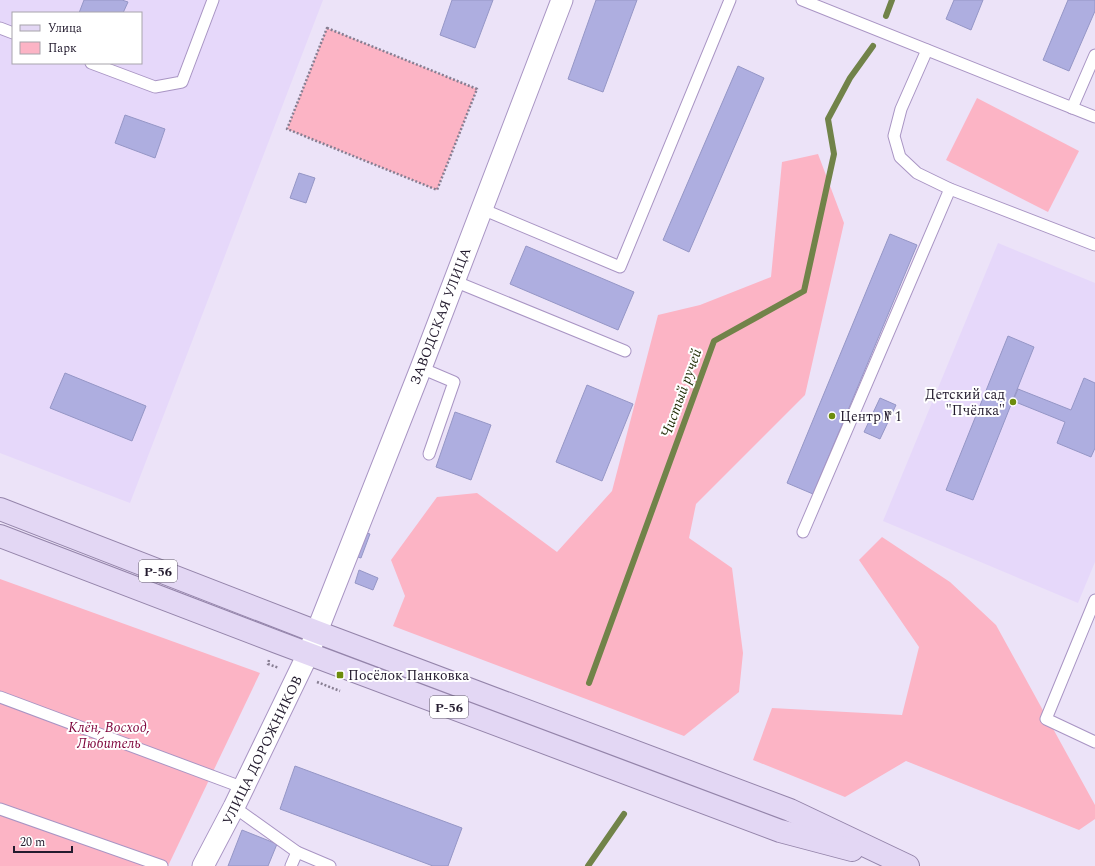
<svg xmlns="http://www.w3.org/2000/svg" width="1095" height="866" font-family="Spectral,serif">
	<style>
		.built { fill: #e6d8fa; fill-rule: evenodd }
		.green { fill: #fcb4c5 }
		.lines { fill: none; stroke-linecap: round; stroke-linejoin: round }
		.stream { stroke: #718349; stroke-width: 6 }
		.building { fill: #aeaee0; stroke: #9596c6 }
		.lane-casing { stroke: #a995c4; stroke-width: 13 }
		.street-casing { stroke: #a995c4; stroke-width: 23 }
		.primary-casing { stroke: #9484aa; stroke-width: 24 }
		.path { stroke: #877e92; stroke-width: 2.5; stroke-dasharray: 2 2; stroke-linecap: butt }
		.lane { stroke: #fff; stroke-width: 11 }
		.street { stroke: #fff; stroke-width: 21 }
		.primary { stroke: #e3d7f4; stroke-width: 22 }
		.poi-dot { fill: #6d8c0c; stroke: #fff; stroke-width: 1.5 }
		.labels { text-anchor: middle; stroke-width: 4; stroke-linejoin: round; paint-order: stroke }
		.shield { fill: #fff; stroke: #655f6d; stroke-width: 1 }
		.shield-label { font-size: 13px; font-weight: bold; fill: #231b2e }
		.street-label { font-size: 14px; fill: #231b2e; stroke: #fff }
		.poi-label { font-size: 14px; fill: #231b2e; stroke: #fff; text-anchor: start }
		.park-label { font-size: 14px; font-style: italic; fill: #7d0239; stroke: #fff }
		.water-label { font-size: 15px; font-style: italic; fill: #28330d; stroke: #fff }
	</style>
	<rect width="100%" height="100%" fill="#ece3f8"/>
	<g class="built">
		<path d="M0,0H323L130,503L0,453ZM13,13H141V63H13Z"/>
		<polygon points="998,243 1095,283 1095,562 1078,603 883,521"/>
	</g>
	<g class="green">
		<polygon points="327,28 477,89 437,190 287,129"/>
		<polygon points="977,98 1079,151 1048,212 946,160"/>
		<polygon points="818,154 844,223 805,395 696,504 689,538 732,568 743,653 739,692 684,736 393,626 405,596 391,560 437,497 477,493 557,552 612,491 658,315 700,305 771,277 782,162"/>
		<polygon points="882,537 950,582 996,625 1095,805 1095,819 1079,830 906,761 845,797 753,760 772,708 902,715 919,647 859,560"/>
		<polygon points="0,579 260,673 168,866 0,866"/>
	</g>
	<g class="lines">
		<g class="stream">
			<polyline points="886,16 892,0"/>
			<polyline points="589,683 714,341 804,291 834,154 828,119 850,78 873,46"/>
			<polyline points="588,866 624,814"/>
		</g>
	</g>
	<g class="building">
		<polygon points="84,0 122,0 128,2 123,13 79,13"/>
		<polygon points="452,0 493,0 475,48 440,35"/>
		<polygon points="596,0 637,0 603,92 568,79"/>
		<polygon points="954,0 983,0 971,30 946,19"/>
		<polygon points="1068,0 1095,0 1095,11 1069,71 1043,60"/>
		<polygon points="738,66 764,78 689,252 663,240"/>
		<polygon points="125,115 165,129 155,158 115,143"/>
		<polygon points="299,173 315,178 306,203 290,198"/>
		<polygon points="890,234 917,245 813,494 787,483"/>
		<polygon points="526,246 634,292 618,330 510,284"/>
		<polygon points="1008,336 1034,347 973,500 946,490"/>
		<polygon points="65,373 146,406 132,441 50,408"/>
		<polygon points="1084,378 1095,383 1095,448 1091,457 1057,443 1065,422 1013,401 1018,389 1071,410"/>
		<polygon points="587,385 633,404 602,481 556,462"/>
		<polygon points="880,398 896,405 880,439 864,432"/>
		<polygon points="455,412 491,425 471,480 436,467"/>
		<polygon points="360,531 370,534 361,558 351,555"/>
		<polygon points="359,570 378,578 373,590 355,583"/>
		<polygon points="295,766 462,828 448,866 433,866 280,809"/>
		<polygon points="242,830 277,844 268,866 228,866"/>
	</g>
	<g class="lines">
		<defs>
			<g id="lane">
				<polyline points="802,0 1095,117"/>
				<polyline points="0,28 13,33"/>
				<polyline points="927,50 901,109 894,136 900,157 917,173 950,189 1095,245"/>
				<polyline points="91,63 155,87 182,82 213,0"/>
				<polyline points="1072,108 1095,55"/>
				<polyline points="482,209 620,267 730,0"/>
				<polyline points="454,281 625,351"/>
				<polyline points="421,368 454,382 429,454"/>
				<polyline points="803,532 950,189"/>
				<polyline points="1095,600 1046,719 1095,742"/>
				<polyline points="0,697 244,788"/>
				<polyline points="234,807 297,852 330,866"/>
				<polyline points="0,809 162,866"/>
				<polyline points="291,866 297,852"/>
			</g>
			<polyline id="street" points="203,866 234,807 308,654 421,368 562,0"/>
			<g id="primary">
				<polyline points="0,509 317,632 790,810 908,866"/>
				<polyline points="0,536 277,642 780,831 852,850"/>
			</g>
		</defs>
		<use href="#lane" class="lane-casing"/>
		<use href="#street" class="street-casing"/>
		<use href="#primary" class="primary-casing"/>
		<g class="path">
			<polygon points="327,28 477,89 437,190 287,129"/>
			<polyline points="269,660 268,664 279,668"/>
			<polyline points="317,682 340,691"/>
		</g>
		<use href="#lane" class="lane"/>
		<use href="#street" class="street"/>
		<use href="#primary" class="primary"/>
	</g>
	<g class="poi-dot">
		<circle cx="1013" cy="402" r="4"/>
		<circle cx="832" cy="416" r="4"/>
		<rect x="336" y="671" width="8" height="8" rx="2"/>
	</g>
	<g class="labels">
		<g class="shield">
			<rect x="139" y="560" width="38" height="22" rx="3"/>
			<rect x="430" y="696" width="38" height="22" rx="3"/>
		</g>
		<g class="shield-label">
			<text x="158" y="576">Р-56</text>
			<text x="449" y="712">Р-56</text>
		</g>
		<g class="street-label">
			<text transform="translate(440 316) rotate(-69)" y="5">ЗАВОДСКАЯ УЛИЦА</text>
			<text transform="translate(262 750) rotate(-64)" y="5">УЛИЦА ДОРОЖНИКОВ</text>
		</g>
		<g class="poi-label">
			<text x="1005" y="399" text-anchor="end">Детский сад<tspan x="1005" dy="16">"Пчёлка"</tspan></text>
			<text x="840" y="421">Центр № 1</text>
			<text x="348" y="680">Посёлок Панковка</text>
		</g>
		<g class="park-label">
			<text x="109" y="732">Клён, Восход,<tspan x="109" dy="16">Любитель</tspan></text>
		</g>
		<g class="water-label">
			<text transform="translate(681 393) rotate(-70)" y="5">Чистый ручей</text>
		</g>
	</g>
	<rect x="12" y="12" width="130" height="52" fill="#ffffff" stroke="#a7a4ab"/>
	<rect x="20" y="25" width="20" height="6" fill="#e3d7f4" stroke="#a7a4ab"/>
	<text x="48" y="32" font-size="12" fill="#231b2e">Улица</text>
	<rect x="20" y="42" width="20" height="12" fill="#fcb4c5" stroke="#a7a4ab"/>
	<text x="48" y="52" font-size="12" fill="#231b2e">Парк</text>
	<path d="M14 846v6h58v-6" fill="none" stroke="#231b2e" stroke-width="2"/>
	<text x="20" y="846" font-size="12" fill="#231b2e" stroke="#ffffff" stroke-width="3" paint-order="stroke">20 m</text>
</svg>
